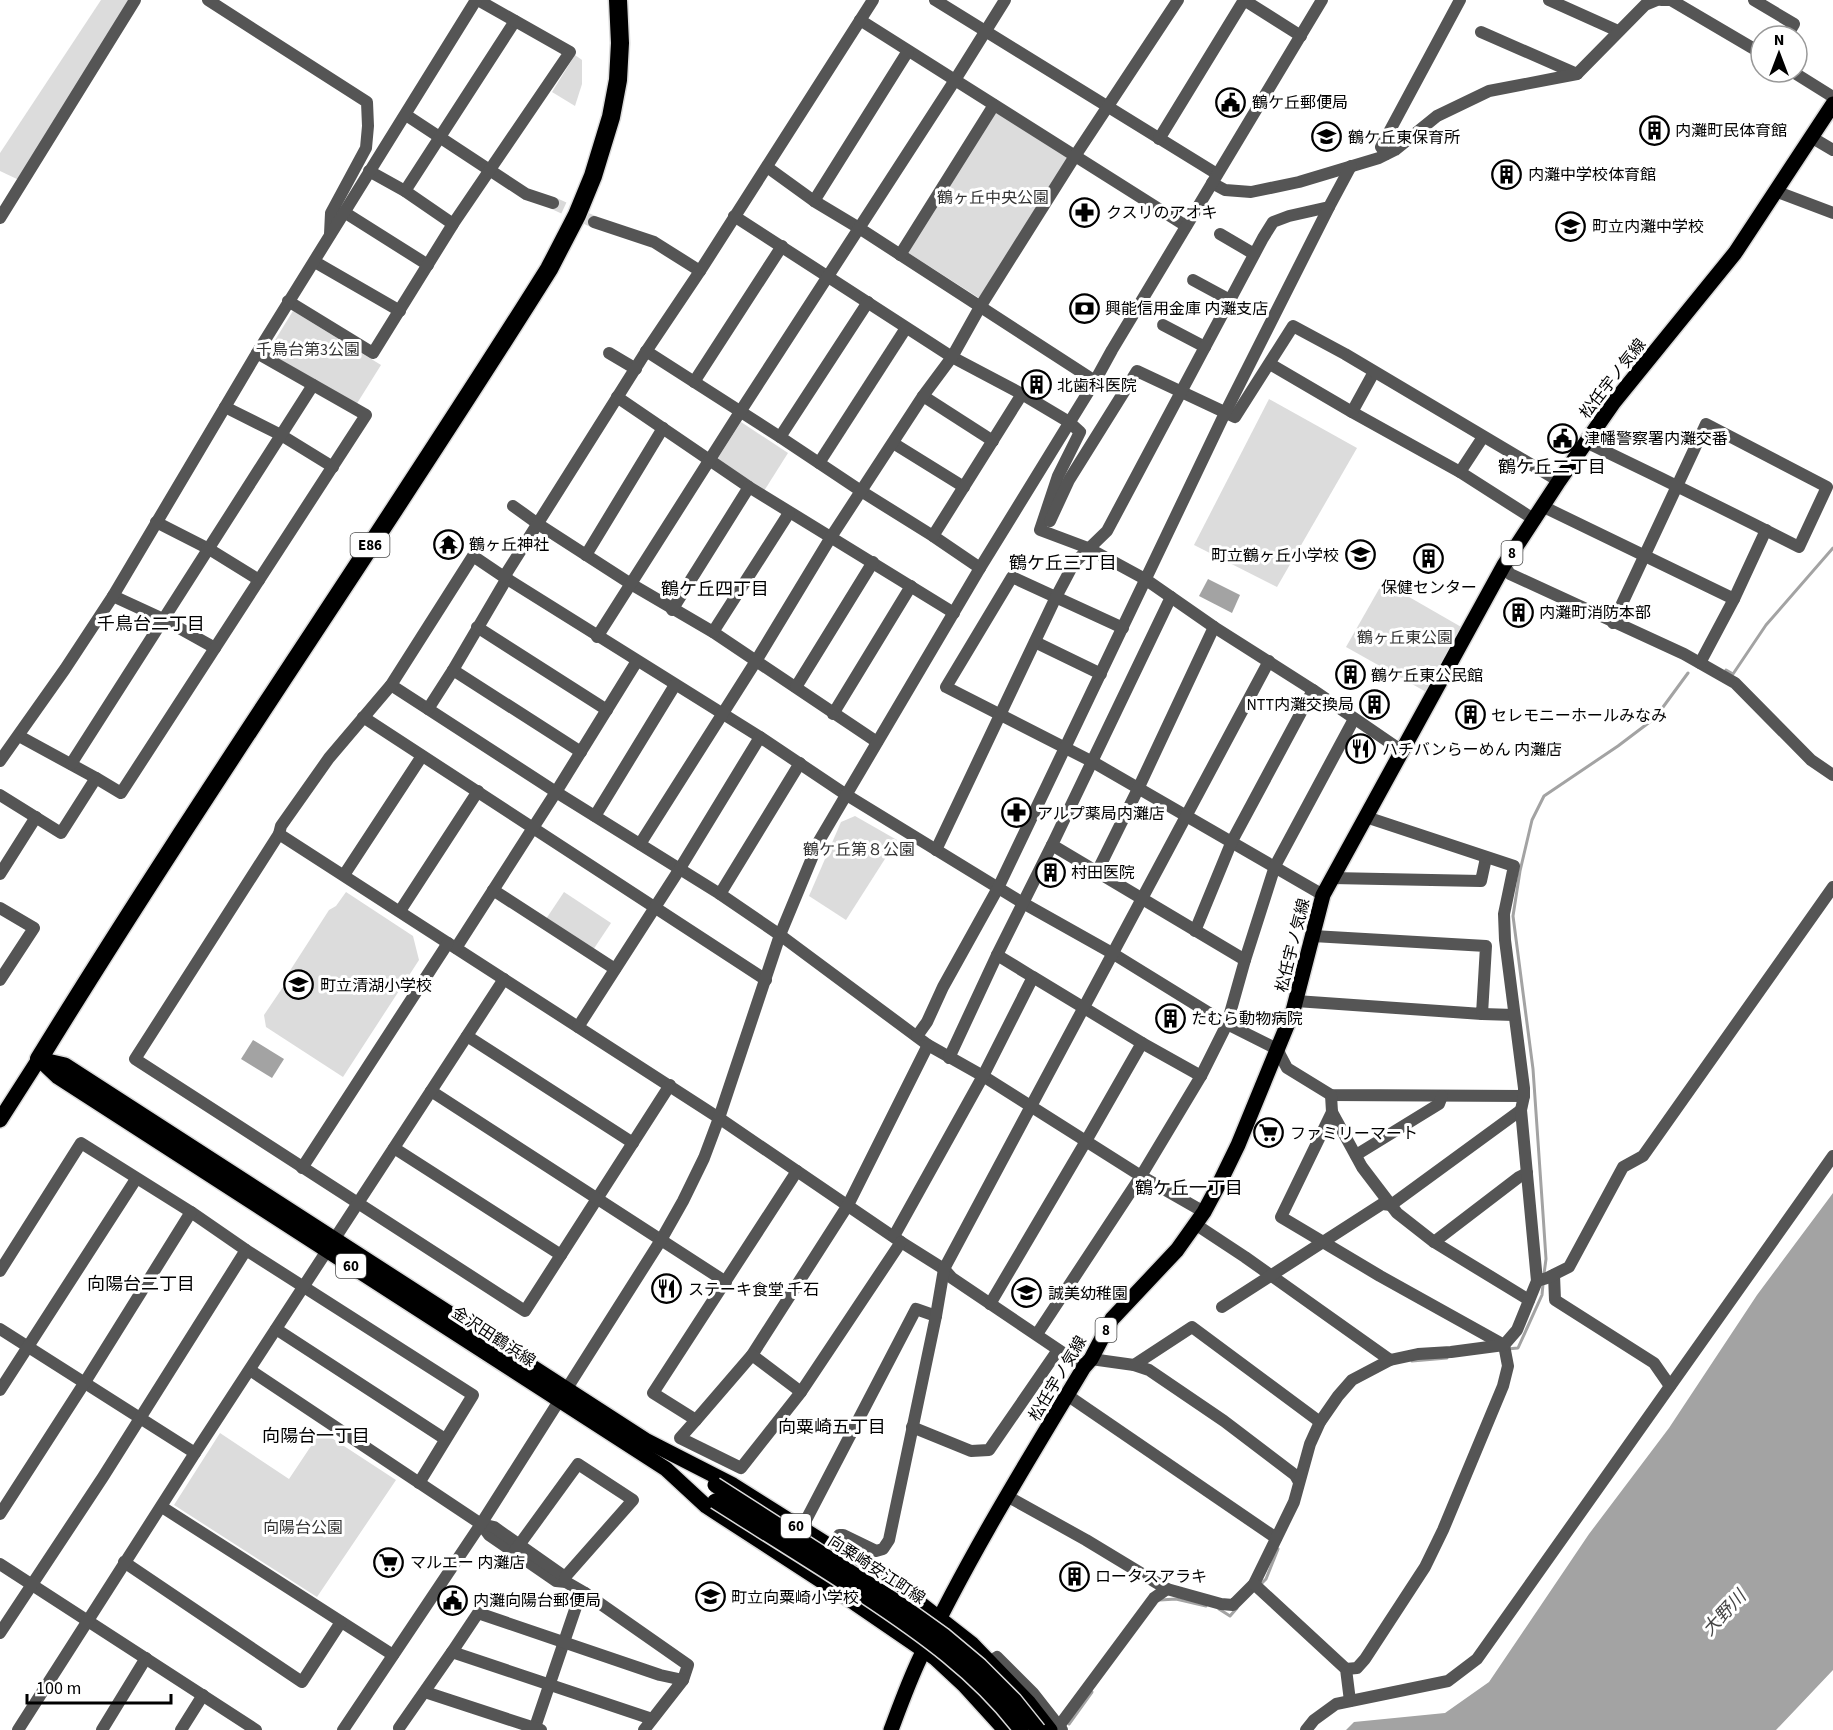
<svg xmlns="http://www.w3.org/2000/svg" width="1833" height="1730" font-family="'Source Sans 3','Noto Sans JP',sans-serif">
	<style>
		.green { fill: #dcdcdc }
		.water { fill: #a3a3a3 }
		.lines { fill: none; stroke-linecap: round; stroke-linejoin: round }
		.stream { stroke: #a3a3a3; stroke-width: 3 }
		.minor-tunnel { stroke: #d9d9d9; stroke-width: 12; stroke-dasharray: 12 6; stroke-linecap: butt }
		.major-casing { stroke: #dbdbdb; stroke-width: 18 }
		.highway-casing { stroke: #dbdbdb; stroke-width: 21 }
		.minor { stroke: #555; stroke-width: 12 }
		.major { stroke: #000; stroke-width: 15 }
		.highway { stroke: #000; stroke-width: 18 }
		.major-bridge-casing { stroke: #dbdbdb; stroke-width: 18; stroke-linecap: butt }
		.major-bridge { stroke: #000; stroke-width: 15 }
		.labels { text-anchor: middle; stroke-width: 6; stroke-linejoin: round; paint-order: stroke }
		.shield { fill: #fff; stroke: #4c4c4c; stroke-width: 1.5 }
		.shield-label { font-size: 15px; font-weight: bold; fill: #000 }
		.poi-label { font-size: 16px; fill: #000; stroke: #fff; text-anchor: start }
		.park-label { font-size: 16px; fill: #333; stroke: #fff }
		.street-label { font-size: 16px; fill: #000; stroke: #fff }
		.neighbourhood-label { font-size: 18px; fill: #000; stroke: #fff }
		.water-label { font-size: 18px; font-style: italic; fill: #444; stroke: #fff }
	</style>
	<rect width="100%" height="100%" fill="#fff"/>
	<g class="green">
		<polygon points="101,0 133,0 19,180 0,171 0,153"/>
		<polygon points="575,55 582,60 582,84 575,106 552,92"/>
		<polygon points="996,112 1069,158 979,298 907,252"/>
		<polygon points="293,311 381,365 356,405 267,353"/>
		<polygon points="1269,399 1357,448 1277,587 1194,545"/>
		<polygon points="741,422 788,453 764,491 716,461"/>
		<polygon points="1383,582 1463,628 1428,693 1346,647"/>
		<polygon points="855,816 897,840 846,920 809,896 841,822"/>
		<polygon points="346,892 413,936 419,960 343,1077 266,1027 264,1015 285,984 284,980 329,910 336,906"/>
		<polygon points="564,892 611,923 593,950 546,919"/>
		<polygon points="321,1431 396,1480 317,1597 174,1505 220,1433 289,1479"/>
	</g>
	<g class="water">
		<polygon points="1208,579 1240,595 1232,613 1199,596"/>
		<polygon points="253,1040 284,1059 272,1078 241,1059"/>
		<polygon points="1833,1193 1833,1670 1776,1730 1346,1730 1354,1722 1445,1713 1489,1682 1589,1534 1669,1428 1757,1295"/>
	</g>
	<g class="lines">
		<g class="stream">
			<polyline points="1726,670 1733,674 1766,625 1833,548"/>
			<polyline points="1544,1274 1546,1259 1543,1214 1533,1069 1513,916 1520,871 1532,820 1544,796 1618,746 1655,718 1688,673"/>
			<polyline points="1507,1349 1518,1348 1542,1295 1543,1284"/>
			<polyline points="1412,1361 1447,1358"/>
			<polyline points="1262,1583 1266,1579 1278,1549"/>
			<polyline points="1160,1600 1176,1599 1206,1606"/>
			<polyline points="1219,1609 1230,1616 1237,1608"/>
			<polyline points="1069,1724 1092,1692"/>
		</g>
		<polyline class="minor-tunnel" points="553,203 594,222"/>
		<defs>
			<g id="major">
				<polyline points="39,1059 65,1065 647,1441 733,1485 917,1601 972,1644 1029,1703 1050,1730"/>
				<polyline points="39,1059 58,1077 666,1469 706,1506 843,1595 935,1658 964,1685 1005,1730"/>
				<polyline points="0,1120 39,1059"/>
				<path d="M891,1730C900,1706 909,1681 920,1658C968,1557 1027,1462 1084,1367L1091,1359L1112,1319L1177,1250L1204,1212L1219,1184L1238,1145L1293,1011L1323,895L1504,565L1559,481L1614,402L1735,253L1833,104"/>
			</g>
			<path id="highway" d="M39,1059C203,792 383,534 549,269L577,215L593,176L611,117L618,80L620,43L618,0"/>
		</defs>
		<use href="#major" class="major-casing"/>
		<use href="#highway" class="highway-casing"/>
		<g class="minor">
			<polyline points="208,0 367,102 368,126 366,148 331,213 330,234"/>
			<polyline points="935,0 1217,174"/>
			<polyline points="1244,0 1301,36"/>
			<polyline points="1549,0 1618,31"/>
			<polyline points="1661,0 1671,0 1761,53"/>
			<polyline points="1754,0 1794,24 1787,36"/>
			<polyline points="860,20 1186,226"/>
			<polyline points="1481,32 1577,74"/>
			<polyline points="1793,72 1833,97"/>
			<polyline points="406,115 526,194 553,203"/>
			<polyline points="1811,137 1833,150"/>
			<polyline points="1159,139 1244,0"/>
			<polyline points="1386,154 1381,147 1460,0"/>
			<polyline points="767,167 814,201 859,228 1095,381"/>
			<polyline points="369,171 405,191 453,224"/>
			<polyline points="1212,183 1225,190 1251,192 1299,182 1379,158 1395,150 1437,116 1489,91 1577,74 1645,5 1657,0"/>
			<polyline points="405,191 515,21"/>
			<polyline points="1775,191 1833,213"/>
			<polyline points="814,201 908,51"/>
			<polyline points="344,212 428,265"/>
			<polyline points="734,216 952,357 1022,394 1069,422 1080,432 1058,476 1040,530 1088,548 1145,579 1214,627 1313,690 1402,751"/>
			<polyline points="0,218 135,0"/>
			<polyline points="594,222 654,242 700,271"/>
			<polyline points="1220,234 1254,254"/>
			<polyline points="900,255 994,105"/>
			<polyline points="315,262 400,311"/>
			<polyline points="1193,280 1230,300"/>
			<polyline points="288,301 373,353 453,224 570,52 478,0"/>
			<polyline points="1163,325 1205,347"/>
			<polyline points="646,351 780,437 861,491 933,536 980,568"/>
			<polyline points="609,353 636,369"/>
			<polyline points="1270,364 1352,412 1460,472 1535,520"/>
			<polyline points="694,382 782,246"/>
			<polyline points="923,396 993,441"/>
			<polyline points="617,397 749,487 954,613"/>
			<polyline points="225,407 281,435 333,467"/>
			<polyline points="1352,412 1374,372"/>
			<polyline points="780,437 868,302"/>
			<path d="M1586,442C1657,476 1728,511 1799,547L1827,487L1706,424L1613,623"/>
			<polyline points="893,443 964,487"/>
			<polyline points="819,463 906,328"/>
			<polyline points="1460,472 1483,437"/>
			<polyline points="513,506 538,524 631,584 713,632 877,742"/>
			<polyline points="1542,506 1734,599"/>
			<polyline points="1050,521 1069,480 1137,371 1235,417 1293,326 1345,354 1559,481"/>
			<polyline points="156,522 209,549 259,580"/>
			<polyline points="933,536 1022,394"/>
			<polyline points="586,555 663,428"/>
			<polyline points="1504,565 1510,574 1684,654 1735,683 1811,760 1833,775"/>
			<polyline points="504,577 760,737 845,794 1023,903 1112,953 1227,1024 1277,1049 1287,1068 1331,1095 1524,1096"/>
			<polyline points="113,596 163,619 215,648"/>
			<polyline points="672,610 749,487"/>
			<polyline points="477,627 607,710"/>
			<polyline points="1123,628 1012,577 946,687 1093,762 1323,895"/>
			<polyline points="713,632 789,513"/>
			<polyline points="597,637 740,412 955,80 1005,0"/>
			<polyline points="1035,642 1101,674"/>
			<polyline points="1700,663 1734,599 1766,530"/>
			<polyline points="453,670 581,752"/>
			<polyline points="391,685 556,792 720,894 780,935 928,1045 983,1076 1141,1176 1204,1212"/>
			<polyline points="796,687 873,562"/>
			<polyline points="428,709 453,670 507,578"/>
			<polyline points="833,714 911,586"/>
			<polyline points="363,717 766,980"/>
			<polyline points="19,736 96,778"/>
			<polyline points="0,761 65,669 113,596 257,353 476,0"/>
			<polyline points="71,764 313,385"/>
			<polyline points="0,795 61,833 96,778 121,793 366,415 257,353"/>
			<polyline points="595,816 675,685"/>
			<polyline points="279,834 719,1118 901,1242 944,1269 952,1278 1084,1367"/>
			<polyline points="640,844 756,661 831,537 923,396 952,357 980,307 1075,156 1178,0"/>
			<polyline points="936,850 1056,597 1074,563 1107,531 1263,238 1273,222 1289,216 1329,207 1351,166"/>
			<polyline points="1097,872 1138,789 1214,627"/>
			<polyline points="0,874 36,817"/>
			<polyline points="344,875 422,756"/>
			<polyline points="1332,878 1481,881 1486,858"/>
			<polyline points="493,890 615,969"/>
			<polyline points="720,894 800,763"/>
			<polyline points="0,908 34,928 0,980"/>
			<polyline points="400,911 478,791"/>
			<polyline points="1195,931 1232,841 1313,690"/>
			<polyline points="456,948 556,792 637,661"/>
			<polyline points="997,955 1033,977"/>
			<polyline points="1245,960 1275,866 1354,719"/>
			<polyline points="1296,1001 1482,1014 1486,946 1313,936"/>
			<polyline points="1482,1014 1514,1015"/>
			<polyline points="578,1027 679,870 760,737"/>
			<polyline points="467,1036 633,1143"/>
			<polyline points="917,1036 927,1022 943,987 998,888 1225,413 1329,207"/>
			<polyline points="949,1058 997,955 1052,845"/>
			<polyline points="670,1085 525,1311 135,1059 279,834 281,826 329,758 391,685 473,556 504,577 647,350 700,271 873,0"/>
			<polyline points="431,1091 726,1282"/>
			<polyline points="1331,1095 1332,1112 1362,1167 1397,1213 1434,1242 1529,1300"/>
			<polyline points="1332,1112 1281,1217 1380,1276 1504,1345 1508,1366 1503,1386 1443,1530 1425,1567 1365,1659 1357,1668 1346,1669"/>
			<polyline points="394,1148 561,1255"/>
			<polyline points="1356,1155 1439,1104 1442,1096"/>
			<polyline points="302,1168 448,943"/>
			<polyline points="797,1171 653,1393 696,1420 752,1355 848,1205 928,1045"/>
			<polyline points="1195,1224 1245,1257 1390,1360"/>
			<polyline points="894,1236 983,1076 1033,977 1142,1043"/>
			<polyline points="1434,1242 1519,1177 1527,1173"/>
			<polyline points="0,1271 81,1143 191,1212 246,1250 473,1395 419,1483"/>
			<polyline points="1554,1275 1555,1300 1654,1363 1670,1386"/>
			<polyline points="1537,1281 1547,1278 1569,1267 1623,1167 1643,1156 1833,887"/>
			<polyline points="990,1304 1086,1141 1142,1043 1201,1076"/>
			<polyline points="1222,1307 1382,1204 1391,1205 1521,1110"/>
			<polyline points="0,1329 195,1453"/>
			<polyline points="276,1329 445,1439"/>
			<polyline points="1037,1334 1141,1176 1201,1076 1227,1024 1245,960 1052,845 1171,597"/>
			<polyline points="752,1355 801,1392"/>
			<polyline points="1091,1359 1134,1365 1149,1370 1224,1421 1295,1475 1299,1482"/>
			<polyline points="1134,1365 1192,1327 1320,1422"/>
			<polyline points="250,1370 481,1524 489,1535 556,1581 566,1582 585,1593 579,1598 534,1730"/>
			<polyline points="0,1390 136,1179"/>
			<polyline points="1067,1395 1276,1538"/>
			<polyline points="696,1420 680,1438 741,1468 801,1392 901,1242"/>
			<polyline points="912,1427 971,1451 989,1450 1058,1350"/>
			<polyline points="1007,1496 1086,1540 1167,1589 1221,1604 1233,1605 1254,1584 1294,1502 1310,1444 1320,1422 1338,1396 1352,1380 1390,1360 1418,1354 1451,1352 1504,1345 1517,1330 1537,1281 1521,1110 1524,1096 1524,1088 1505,940 1504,914 1514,866 1366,817"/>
			<polyline points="162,1507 393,1655"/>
			<polyline points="0,1514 85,1382 191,1212"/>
			<polyline points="805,1522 916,1309 936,1316"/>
			<polyline points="481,1524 494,1527 565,1577"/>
			<polyline points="831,1547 839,1535 843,1535 876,1551 883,1549 889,1540 936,1316 944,1269 1269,661"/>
			<polyline points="514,1552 578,1464 633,1500 565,1577 566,1582"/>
			<polyline points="124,1562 302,1682 341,1622"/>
			<polyline points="0,1564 256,1730"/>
			<polyline points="1254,1584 1346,1669 1350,1701"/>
			<polyline points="585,1593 688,1665 683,1680"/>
			<polyline points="0,1633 103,1477 246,1250"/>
			<polyline points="989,1662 997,1657 1033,1693 1062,1730"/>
			<polyline points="425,1692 541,1730"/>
			<polyline points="1059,1726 1154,1598 1167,1589"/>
			<polyline points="399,1728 452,1652"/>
			<polyline points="18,1730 195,1453 504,979"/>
			<polyline points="102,1730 146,1658"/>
			<polyline points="181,1730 203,1695"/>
			<polyline points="343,1730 481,1524 661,1240 683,1201 704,1158 719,1118 780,935 819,841 980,568 1095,381 1112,350 1322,0"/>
			<polyline points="644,1730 683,1680 660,1675 478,1613 452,1652 652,1719"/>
			<polyline points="1306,1730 1314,1720 1336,1704 1448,1681 1477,1659 1833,1156"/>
		</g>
		<use href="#major" class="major"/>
		<use href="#highway" class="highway"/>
		<defs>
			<g id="major-bridge">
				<polyline points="715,1485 897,1602 943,1635 980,1666 1014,1700 1038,1730"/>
				<path d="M715,1501C764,1532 813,1562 862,1594C921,1633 978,1673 1021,1730"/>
			</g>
		</defs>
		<use href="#major-bridge" class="major-bridge-casing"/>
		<use href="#major-bridge" class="major-bridge"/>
	</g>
	<defs>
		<symbol id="civic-ring" viewBox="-11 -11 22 22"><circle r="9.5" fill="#fff" stroke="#000" stroke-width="1.5"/><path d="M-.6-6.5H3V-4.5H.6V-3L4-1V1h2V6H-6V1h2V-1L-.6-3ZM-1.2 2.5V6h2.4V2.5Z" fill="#000"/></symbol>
		<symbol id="building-ring" viewBox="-11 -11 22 22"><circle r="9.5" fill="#fff" stroke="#000" stroke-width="1.5"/><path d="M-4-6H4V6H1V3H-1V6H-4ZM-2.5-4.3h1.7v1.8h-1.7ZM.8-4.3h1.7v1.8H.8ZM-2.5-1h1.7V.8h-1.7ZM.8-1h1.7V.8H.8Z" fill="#000"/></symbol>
		<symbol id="school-ring" viewBox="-11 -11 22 22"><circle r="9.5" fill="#fff" stroke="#000" stroke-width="1.5"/><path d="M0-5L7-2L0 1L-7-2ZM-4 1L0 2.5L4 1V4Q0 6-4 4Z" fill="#000"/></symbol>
		<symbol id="pharmacy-ring" viewBox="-11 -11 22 22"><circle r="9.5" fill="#fff" stroke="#000" stroke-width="1.5"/><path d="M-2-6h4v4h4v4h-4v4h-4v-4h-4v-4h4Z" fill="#000"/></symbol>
		<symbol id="bank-ring" viewBox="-11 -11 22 22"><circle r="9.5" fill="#fff" stroke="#000" stroke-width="1.5"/><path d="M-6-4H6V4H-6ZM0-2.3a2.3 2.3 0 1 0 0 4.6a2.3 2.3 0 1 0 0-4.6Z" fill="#000"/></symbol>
		<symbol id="temple-ring" viewBox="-11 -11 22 22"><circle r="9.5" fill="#fff" stroke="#000" stroke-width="1.5"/><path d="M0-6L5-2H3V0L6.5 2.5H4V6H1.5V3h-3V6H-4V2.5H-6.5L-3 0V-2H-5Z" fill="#000"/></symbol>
		<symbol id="restaurant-ring" viewBox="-11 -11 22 22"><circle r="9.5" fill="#fff" stroke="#000" stroke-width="1.5"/><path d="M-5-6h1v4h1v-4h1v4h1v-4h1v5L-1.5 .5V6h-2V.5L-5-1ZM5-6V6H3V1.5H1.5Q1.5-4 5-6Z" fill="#000"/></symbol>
		<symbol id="supermarket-ring" viewBox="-11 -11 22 22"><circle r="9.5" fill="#fff" stroke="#000" stroke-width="1.5"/><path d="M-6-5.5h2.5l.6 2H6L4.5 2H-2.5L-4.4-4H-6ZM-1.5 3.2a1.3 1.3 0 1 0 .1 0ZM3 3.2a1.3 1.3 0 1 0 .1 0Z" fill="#000"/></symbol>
	</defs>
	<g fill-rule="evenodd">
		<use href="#civic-ring" x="1214" y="86" width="33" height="33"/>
		<use href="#building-ring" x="1638" y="114" width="33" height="33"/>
		<use href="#school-ring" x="1310" y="120" width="33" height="33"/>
		<use href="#building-ring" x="1490" y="158" width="33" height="33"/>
		<use href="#pharmacy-ring" x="1068" y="196" width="33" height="33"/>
		<use href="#school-ring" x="1554" y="210" width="33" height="33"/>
		<use href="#bank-ring" x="1068" y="292" width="33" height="33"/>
		<use href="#building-ring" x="1020" y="368" width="33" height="33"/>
		<use href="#civic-ring" x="1546" y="422" width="33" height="33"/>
		<use href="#temple-ring" x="432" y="528" width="33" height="33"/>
		<use href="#school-ring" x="1344" y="538" width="33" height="33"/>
		<use href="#building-ring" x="1412" y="542" width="33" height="33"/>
		<use href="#building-ring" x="1502" y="596" width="33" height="33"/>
		<use href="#building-ring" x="1334" y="658" width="33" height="33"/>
		<use href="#building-ring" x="1358" y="688" width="33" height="33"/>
		<use href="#building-ring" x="1454" y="698" width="33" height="33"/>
		<use href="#restaurant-ring" x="1344" y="732" width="33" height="33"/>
		<use href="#pharmacy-ring" x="1000" y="796" width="33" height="33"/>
		<use href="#building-ring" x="1034" y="856" width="33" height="33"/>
		<use href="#school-ring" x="282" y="968" width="33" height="33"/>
		<use href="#building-ring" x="1154" y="1002" width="33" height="33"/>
		<use href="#supermarket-ring" x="1252" y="1116" width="33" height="33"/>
		<use href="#restaurant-ring" x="650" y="1272" width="33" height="33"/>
		<use href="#school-ring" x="1010" y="1276" width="33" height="33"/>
		<use href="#supermarket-ring" x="372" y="1546" width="33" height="33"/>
		<use href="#building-ring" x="1058" y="1560" width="33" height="33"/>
		<use href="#school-ring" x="694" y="1580" width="33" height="33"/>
		<use href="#civic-ring" x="436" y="1584" width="33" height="33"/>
	</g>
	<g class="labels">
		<g class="shield">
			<rect x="350.5" y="533" width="39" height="24" rx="4.5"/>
			<rect x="1501.5" y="541" width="21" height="24" rx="4.5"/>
			<rect x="336" y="1254" width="30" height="24" rx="4.5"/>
			<rect x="1095.5" y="1318" width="21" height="24" rx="4.5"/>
			<rect x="781" y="1514" width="30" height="24" rx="4.5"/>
		</g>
		<g class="shield-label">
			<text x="370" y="550">E86</text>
			<text x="1512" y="558">8</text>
			<text x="351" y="1271">60</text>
			<text x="1106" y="1335">8</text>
			<text x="796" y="1531">60</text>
		</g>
		<g class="poi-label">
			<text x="1252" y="108">鶴ケ丘郵便局</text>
			<text x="1675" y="136">内灘町民体育館</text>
			<text x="1348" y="143">鶴ケ丘東保育所</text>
			<text x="1528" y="180">内灘中学校体育館</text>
			<text x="1106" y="218">クスリのアオキ</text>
			<text x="1592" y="232">町立内灘中学校</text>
			<text x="1105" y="314">興能信用金庫 内灘支店</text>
			<text x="1057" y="391">北歯科医院</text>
			<text x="1584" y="444">津幡警察署内灘交番</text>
			<text x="469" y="550">鶴ヶ丘神社</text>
			<text x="1339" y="561" text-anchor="end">町立鶴ヶ丘小学校</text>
			<text x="1429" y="593" text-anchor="middle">保健センター</text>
			<text x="1539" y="618">内灘町消防本部</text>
			<text x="1371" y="681">鶴ケ丘東公民館</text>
			<text x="1354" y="710" text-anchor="end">NTT内灘交換局</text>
			<text x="1491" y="721">セレモニーホールみなみ</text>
			<text x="1382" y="755">ハチバンらーめん 内灘店</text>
			<text x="1037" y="819">アルプ薬局内灘店</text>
			<text x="1071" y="878">村田医院</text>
			<text x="320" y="991">町立清湖小学校</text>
			<text x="1191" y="1024">たむら動物病院</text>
			<text x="1290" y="1139">ファミリーマート</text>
			<text x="688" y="1295">ステーキ食堂 千石</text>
			<text x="1048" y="1299">誠美幼稚園</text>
			<text x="410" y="1568">マルエー 内灘店</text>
			<text x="1095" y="1582">ロータスアラキ</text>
			<text x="731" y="1603">町立向粟崎小学校</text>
			<text x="473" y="1606">内灘向陽台郵便局</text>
		</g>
		<g class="park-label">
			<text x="993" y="203">鶴ヶ丘中央公園</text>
			<text x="308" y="355">千鳥台第3公園</text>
			<text x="1405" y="643">鶴ヶ丘東公園</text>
			<text x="859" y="855">鶴ケ丘第８公園</text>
			<text x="303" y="1533">向陽台公園</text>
		</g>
		<g class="street-label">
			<text transform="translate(1612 378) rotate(-52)" y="6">松任宇ノ気線</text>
			<text transform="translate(1292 945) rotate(-76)" y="6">松任宇ノ気線</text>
			<text transform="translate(494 1336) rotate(33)" y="6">金沢田鶴浜線</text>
			<text transform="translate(1057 1378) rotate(-59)" y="6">松任宇ノ気線</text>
			<text transform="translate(877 1569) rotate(33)" y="6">向粟崎安江町線</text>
		</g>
		<g class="neighbourhood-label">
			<text x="1552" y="473">鶴ケ丘二丁目</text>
			<text x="1063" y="569">鶴ケ丘三丁目</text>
			<text x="715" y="595">鶴ケ丘四丁目</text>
			<text x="151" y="630">千鳥台二丁目</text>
			<text x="1189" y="1194">鶴ケ丘一丁目</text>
			<text x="141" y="1290">向陽台二丁目</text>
			<text x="832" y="1433">向粟崎五丁目</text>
			<text x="316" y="1442">向陽台一丁目</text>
		</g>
		<g class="water-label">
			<text transform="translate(1724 1613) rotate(-47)" y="6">大野川</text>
		</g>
	</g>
	<g transform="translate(1779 54)"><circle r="28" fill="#ffffff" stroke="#999999" stroke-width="1.5"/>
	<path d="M0-4.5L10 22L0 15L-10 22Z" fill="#000000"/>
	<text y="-9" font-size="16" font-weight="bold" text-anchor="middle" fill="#000000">N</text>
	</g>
	<path d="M27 1694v9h144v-9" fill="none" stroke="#000000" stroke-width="3"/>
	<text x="36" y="1694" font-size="18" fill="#000000" stroke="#ffffff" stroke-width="4.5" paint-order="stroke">100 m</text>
</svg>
